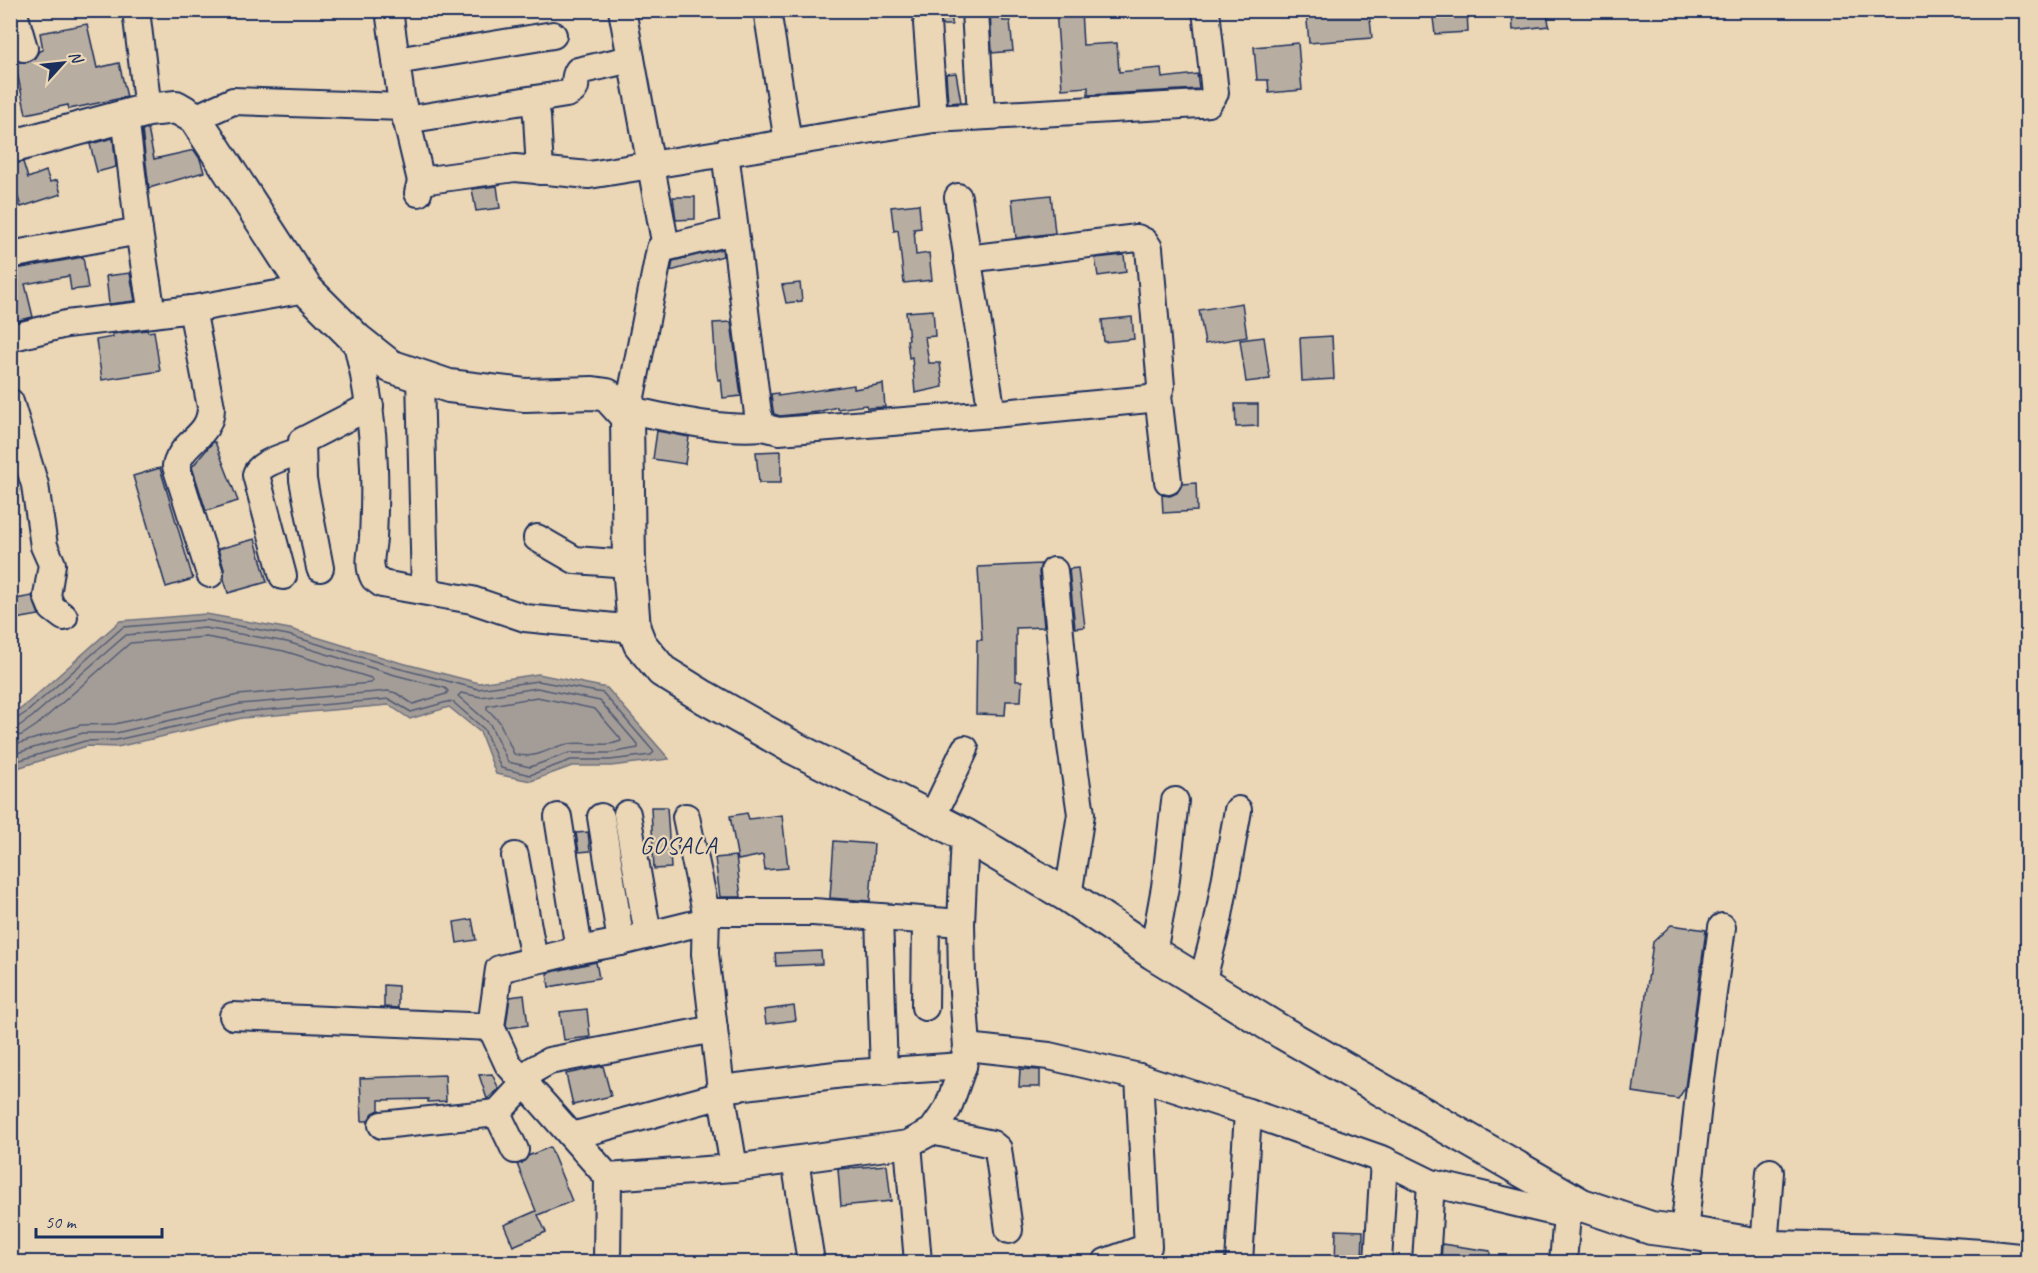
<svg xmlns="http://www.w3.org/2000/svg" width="2038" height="1273" font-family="Caveat,sans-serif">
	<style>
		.water { fill: #a49d97; stroke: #6d7180; stroke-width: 1.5 }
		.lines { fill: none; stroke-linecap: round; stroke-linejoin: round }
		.shore { stroke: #525b75; stroke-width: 1.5 }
		.building { fill: #b7ada0; stroke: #1b2f5e; stroke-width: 1.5 }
		.minor-casing { stroke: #1b2f5e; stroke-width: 30 }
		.major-casing { stroke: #1b2f5e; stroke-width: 36 }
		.minor { stroke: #ebd6b5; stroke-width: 26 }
		.major { stroke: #ebd6b5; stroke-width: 32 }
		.labels { text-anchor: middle; stroke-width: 4.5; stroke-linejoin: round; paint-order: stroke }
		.quarter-label { font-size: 24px; letter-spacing: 1.5px; fill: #1b2f5e; stroke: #ebd6b5 }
	</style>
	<rect width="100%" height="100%" fill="#ebd6b5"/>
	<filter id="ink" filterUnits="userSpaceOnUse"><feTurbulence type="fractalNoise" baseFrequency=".0167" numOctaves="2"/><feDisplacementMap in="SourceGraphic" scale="12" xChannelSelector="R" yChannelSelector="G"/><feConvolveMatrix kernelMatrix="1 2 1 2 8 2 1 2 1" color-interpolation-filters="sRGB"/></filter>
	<g filter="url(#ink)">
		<polygon class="water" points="206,614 290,629 398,662 479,683 538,674 607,688 669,759 611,766 572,766 531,781 496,774 480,732 449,707 410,719 389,705 242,718 117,747 87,746 11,770 11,716 23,707 120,621"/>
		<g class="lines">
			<g class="shore">
				<polygon points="537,688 600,701 638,745 638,748 610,753 569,753 530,767 508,762 490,724 458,696 461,693 481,697"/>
				<path d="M537,697L595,709L620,738L621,741C605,748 585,741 568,744C545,748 540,760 514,754L499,721L487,709V706Z"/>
				<polyline points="10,720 15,720 27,712 123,627 206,620 288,635 397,668 478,689 538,681 603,693 654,752 651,755 610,760 571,760 530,775 501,768 484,729 453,702 447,702 411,712 389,699 241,712 116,740 85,741 10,763"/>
				<polyline points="10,728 19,726 32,717 126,635 205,628 287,642 395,675 445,688 448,691 446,694 413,704 396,693 388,691 240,704 116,733 83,733 10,755"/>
				<polyline points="10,737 22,735 37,725 130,643 206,637 284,651 371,678 373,680 371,683 238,695 115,724 81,725 10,746"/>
			</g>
		</g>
		<g class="building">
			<polygon points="935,10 952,10 952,25 942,25 940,15"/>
			<polygon points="990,10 1003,10 1003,21 1010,21 1013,51 992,53"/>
			<polygon points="1056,10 1081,10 1083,45 1117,43 1119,72 1161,68 1162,78 1197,74 1199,89 1088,95 1088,87 1062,89"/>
			<polygon points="1306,10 1369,10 1372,38 1309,43"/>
			<polygon points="1432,10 1467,10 1468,32 1435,34"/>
			<polygon points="1512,10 1547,10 1549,26 1513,30"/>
			<polygon points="87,24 97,68 119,63 127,97 69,109 68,105 26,114 14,59 20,62 28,62 34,59 39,51 43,50 40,33"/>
			<polygon points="1298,43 1302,90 1269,93 1268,80 1257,80 1254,47"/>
			<polygon points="956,73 961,102 948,103 946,74"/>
			<polygon points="148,129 154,159 194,150 200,159 204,172 149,188 142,130"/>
			<polygon points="113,138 116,167 97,172 90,144"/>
			<polygon points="23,162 28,178 46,171 50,182 57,180 61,194 21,207 10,172 10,164"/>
			<polygon points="497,186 500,208 476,211 472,189"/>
			<polygon points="1051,195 1055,233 1016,238 1012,199"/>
			<polygon points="673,197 695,197 695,219 676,220"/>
			<polygon points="919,204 921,228 914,229 916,255 929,253 932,280 904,283 898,230 894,231 891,207"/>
			<polygon points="722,249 723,256 671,271 673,261"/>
			<polygon points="1124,255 1126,272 1098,276 1095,258"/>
			<polygon points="83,257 88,288 71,290 69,276 25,284 33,317 10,322 10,270"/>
			<polygon points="130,273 135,301 109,304 106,276"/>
			<polygon points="800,283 802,301 786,303 782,285"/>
			<polygon points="1242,303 1247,337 1205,344 1199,310"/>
			<polygon points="933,310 935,336 925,337 929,363 940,363 943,387 915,393 912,357 909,358 907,340 909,340 906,312"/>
			<polygon points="1132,317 1134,339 1104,342 1102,320"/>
			<polygon points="731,322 741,396 723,398 721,379 718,380 716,368 713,323"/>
			<polygon points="147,330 148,332 154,331 160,371 102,380 96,340 113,337 112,334"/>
			<polygon points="1332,336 1334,379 1302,381 1300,338"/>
			<polygon points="1264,337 1270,379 1246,382 1240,340"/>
			<polygon points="883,384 885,407 867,408 866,405 837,409 837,407 817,412 780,416 774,414 773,410 771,394 778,393 778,396 854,385 854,389"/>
			<polygon points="1235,404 1258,404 1258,426 1236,427"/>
			<polygon points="657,431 689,437 685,464 653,459"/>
			<polygon points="213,442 215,442 238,501 206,511 192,467"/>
			<polygon points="781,451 781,483 759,483 756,452"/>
			<polygon points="160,468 193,579 166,587 133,476"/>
			<polygon points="1196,483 1197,511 1163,513 1162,495 1170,496 1177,493 1182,484"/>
			<polygon points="255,539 267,582 228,593 224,579 224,569 218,549"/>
			<polygon points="1041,564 1039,572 1044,627 1016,628 1016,681 1022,681 1021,701 1006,701 1005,715 976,714 977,640 982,640 978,567"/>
			<polygon points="1078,568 1085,627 1075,628 1069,569"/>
			<polygon points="32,596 39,615 10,620 10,600"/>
			<polygon points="651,807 667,807 671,868 654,869"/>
			<polygon points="747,813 749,819 782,815 788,868 765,870 763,855 738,860 730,816"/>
			<polygon points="588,832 590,851 579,852 576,833"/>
			<polygon points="834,841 874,844 870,901 830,898"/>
			<polygon points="736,856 741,897 720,897 715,858"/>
			<polygon points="472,919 476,940 457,943 454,922"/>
			<polygon points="1671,925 1706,930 1685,1088 1678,1099 1633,1092 1653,942"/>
			<polygon points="821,951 822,964 776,966 775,953"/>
			<polygon points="596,962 599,978 549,987 547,973"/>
			<polygon points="384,985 398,986 398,1008 384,1007"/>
			<polygon points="524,995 528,1025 508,1028 506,1025 510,997"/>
			<polygon points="794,1006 796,1020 766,1024 764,1010"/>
			<polygon points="587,1009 590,1037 564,1040 560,1012"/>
			<polygon points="603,1066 611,1096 573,1105 566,1074"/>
			<polygon points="1020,1069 1040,1070 1040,1087 1019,1087"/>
			<polygon points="492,1074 499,1089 487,1099 479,1075"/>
			<polygon points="445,1075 446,1101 428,1102 428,1099 379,1100 379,1110 373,1113 368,1121 362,1121 360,1078"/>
			<polygon points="550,1147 572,1201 538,1215 546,1232 513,1246 504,1225 536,1211 517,1164 522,1163 528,1156"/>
			<polygon points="887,1165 891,1201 841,1206 838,1169"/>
			<polygon points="1336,1230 1363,1231 1362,1263 1335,1263"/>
			<polygon points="1442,1244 1490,1251 1489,1263 1441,1263"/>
		</g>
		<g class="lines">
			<defs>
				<g id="minor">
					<polyline points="13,10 24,48"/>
					<polyline points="136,10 148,110"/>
					<polyline points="389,10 401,97 421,181 418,193"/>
					<polyline points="622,10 666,247"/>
					<polyline points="767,10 788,142"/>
					<polyline points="975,10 981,116"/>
					<polyline points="927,23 934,119"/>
					<polyline points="396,61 553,35"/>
					<polyline points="534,100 537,116 540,171"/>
					<polyline points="125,116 139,231 152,314 192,309 306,289"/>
					<polyline points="195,118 233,101 403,107"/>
					<path d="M406,120L566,94C582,89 571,82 578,71L631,59"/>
					<polyline points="725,152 758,414 763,427 779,431 992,414 1149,399 1158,395"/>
					<polyline points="421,181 515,168 589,175 934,119 1200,104 1208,103 1215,93 1206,10"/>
					<polyline points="958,197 992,414"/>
					<polyline points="10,255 139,231"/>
					<polyline points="967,259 1137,238 1145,242 1149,248 1161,386 1158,395 1168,481"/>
					<path d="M192,309L211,407C211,437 183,440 176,466L210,574"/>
					<polyline points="10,338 66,324 152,314"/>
					<path d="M356,339C367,382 373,424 374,468C375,491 374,515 373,538C372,552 367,565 374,578L382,584L472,600L525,618L634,629"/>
					<polyline points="420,376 425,591"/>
					<polyline points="10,402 35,485 44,546 52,564 47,596 52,608 64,617"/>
					<path d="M628,410C672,418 718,431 763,427"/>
					<polyline points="627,417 660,249 734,231"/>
					<polyline points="537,538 575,560 629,564"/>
					<polyline points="320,568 303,480 302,441 370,406"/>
					<polyline points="1054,571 1070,739 1081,814 1068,896"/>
					<path d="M283,576L256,475C258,463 290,455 302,450"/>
					<polyline points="627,814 648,935"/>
					<polyline points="558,817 579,950"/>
					<polyline points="601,817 621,942"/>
					<polyline points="686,817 706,912 705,954 721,1089 734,1168"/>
					<polyline points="932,818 965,749"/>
					<polyline points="515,856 534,960"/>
					<polyline points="706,912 813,912 961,923"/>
					<polyline points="879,917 884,1072"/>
					<polyline points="1153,953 1165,887 1175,801"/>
					<polyline points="1202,983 1218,921 1238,810"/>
					<polyline points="925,1007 926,921"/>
					<polyline points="233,1016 491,1027"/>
					<polyline points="967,1047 1049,1056 1139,1077 1248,1112 1384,1160 1431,1183 1567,1215 1582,1205"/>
					<polyline points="721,1089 843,1074 963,1066"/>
					<polyline points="382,1125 497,1113"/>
					<polyline points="932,1131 992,1144 998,1149 1009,1230"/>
					<polyline points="572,1136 722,1095"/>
					<polyline points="908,1144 918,1262"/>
					<polyline points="515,1150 497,1113 525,1083 533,1070 549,1061 714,1029"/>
					<polyline points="795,1160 811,1262"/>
					<polyline points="608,1177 508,1064 491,1027 499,969 579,950 621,942 706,921"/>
					<polyline points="1684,1232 1699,1095 1722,927"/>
					<polyline points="1764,1246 1770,1172"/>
					<polyline points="607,1262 608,1177 734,1168 908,1144 932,1131 948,1108 963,1066 967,1047 962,978 961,923 965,835"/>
					<polyline points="1106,1262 1148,1247 1139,1077"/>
					<polyline points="1239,1262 1248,1112"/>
					<polyline points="1378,1262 1384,1160"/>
					<polyline points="1426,1262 1431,1183"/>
					<polyline points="1563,1262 1567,1215"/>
					<polyline points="1715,1262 1717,1238"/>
				</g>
				<polyline id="major" points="10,147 148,110 176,107 195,118 306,289 356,339 390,366 449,386 525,395 593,393 607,395 627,417 629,564 634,629 640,644 662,671 704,697 794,748 965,835 1068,896 1153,953 1283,1033 1582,1205 1651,1228 1684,1232 1772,1247 1892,1250 1981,1256 2028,1261"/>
			</defs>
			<use href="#minor" class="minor-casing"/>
			<use href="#major" class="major-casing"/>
			<use href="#minor" class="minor"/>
			<use href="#major" class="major"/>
		</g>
	</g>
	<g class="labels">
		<g class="quarter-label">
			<text x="679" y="853">GOSALA</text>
		</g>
	</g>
	<rect width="2038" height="1273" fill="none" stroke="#ebd6b5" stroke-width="36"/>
	<rect x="18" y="18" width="2002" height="1237" fill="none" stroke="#1b2f5e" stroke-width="2" filter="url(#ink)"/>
	<g transform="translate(63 63) rotate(63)" stroke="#ebd6b5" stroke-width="4.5" paint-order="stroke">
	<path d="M0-4.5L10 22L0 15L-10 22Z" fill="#1b2f5e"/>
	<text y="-9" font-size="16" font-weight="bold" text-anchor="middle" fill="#1b2f5e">N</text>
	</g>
	<path d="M36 1228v9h126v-9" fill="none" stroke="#1b2f5e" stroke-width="3"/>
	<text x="45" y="1228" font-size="18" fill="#1b2f5e" stroke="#ebd6b5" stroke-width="4.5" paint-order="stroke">50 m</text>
</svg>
